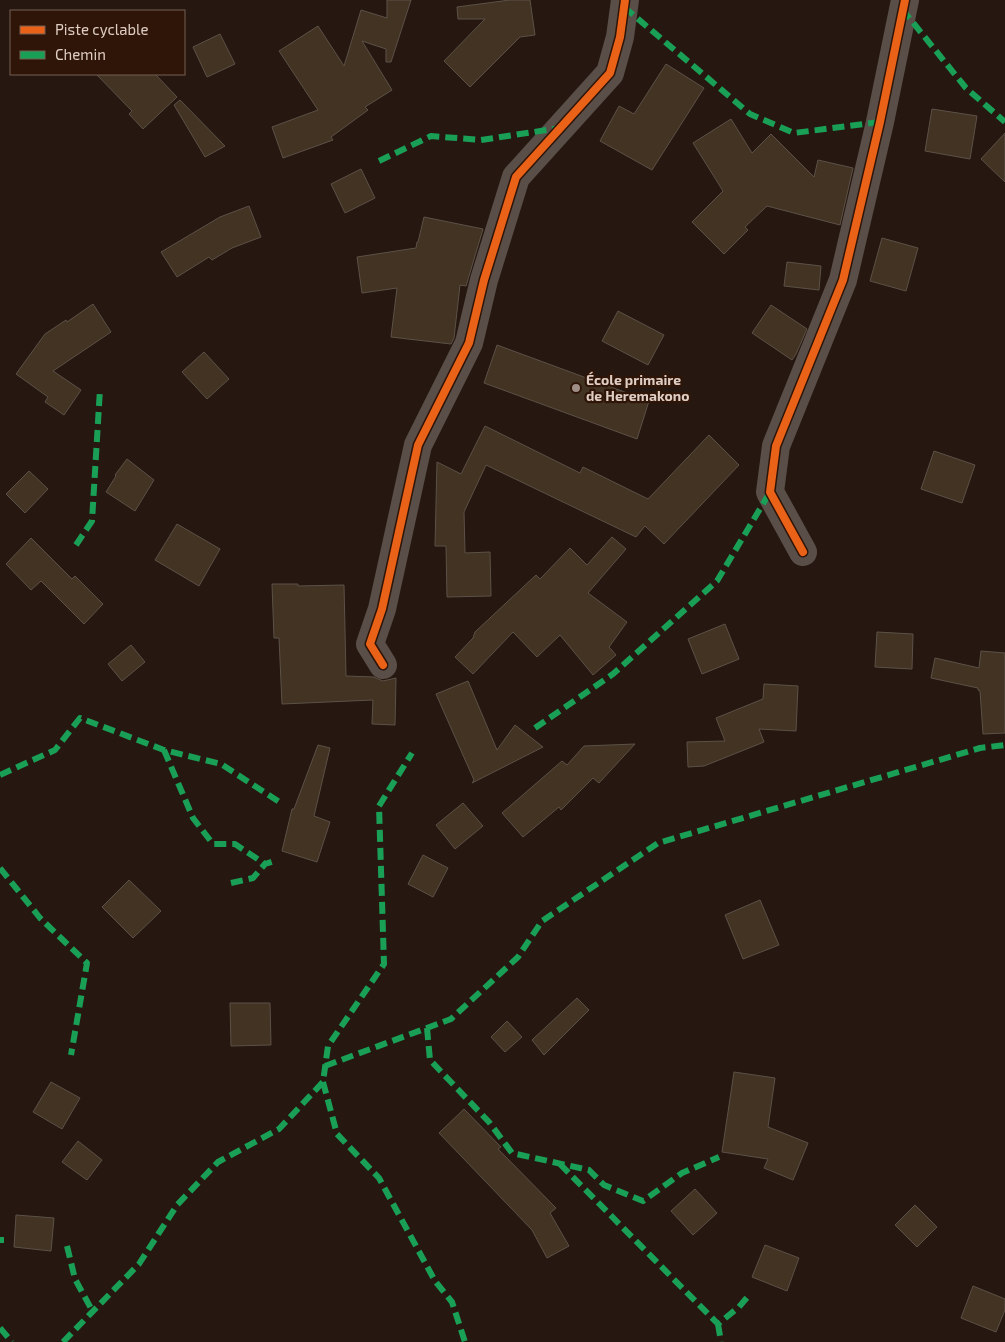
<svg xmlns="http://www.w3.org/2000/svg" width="1005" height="1342" font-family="'Exo 2',sans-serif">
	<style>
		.building { fill: #423322; stroke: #5c5148 }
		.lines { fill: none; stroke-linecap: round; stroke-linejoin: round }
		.minor { stroke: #594e48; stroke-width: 28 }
		.quiet { stroke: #1a9f57; stroke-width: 6; stroke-dasharray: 12 6; stroke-linecap: butt }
		.cycleway-casing { stroke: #2f1507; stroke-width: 11 }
		.cycleway { stroke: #ea6118; stroke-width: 8 }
		.poi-dot { fill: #9e8e85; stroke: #2f1507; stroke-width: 2 }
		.labels { text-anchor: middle; stroke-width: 4.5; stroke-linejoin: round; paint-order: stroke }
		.poi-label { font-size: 14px; font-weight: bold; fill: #dfcdc4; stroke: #2f1507; text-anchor: start }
	</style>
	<rect width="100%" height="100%" fill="#261810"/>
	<g class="building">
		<polygon points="387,0 411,0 391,62 386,62 386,49 362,41 392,90 365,107 368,110 331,137 333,140 283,158 272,127 318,110 279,51 318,26 344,66 361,10 387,18"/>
		<polygon points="510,0 530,0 535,35 520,37 470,87 444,61 485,19 458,19 457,7"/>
		<polygon points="220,34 235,64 207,77 193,47"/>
		<polygon points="666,64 704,88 652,170 600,141 619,106 634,114"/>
		<polygon points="96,74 155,74 177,97 143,129 129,114 132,111"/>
		<polygon points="180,100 225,146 205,157 174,105"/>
		<polygon points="932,109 977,116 970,159 925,151"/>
		<polygon points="731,119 752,153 771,134 814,177 818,160 853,168 840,225 767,206 745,227 748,230 724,254 692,222 723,191 693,143"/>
		<polygon points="1005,133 1005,182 981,159"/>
		<polygon points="361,169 375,198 345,213 331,184"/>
		<polygon points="249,206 261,237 232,248 212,260 209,257 177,277 161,252 220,217"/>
		<polygon points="424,217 483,229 466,286 460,285 454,338 451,344 391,337 397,288 362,293 357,257 416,248 417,242 418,242"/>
		<polygon points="882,238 918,248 906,291 870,281"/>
		<polygon points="787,262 821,266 819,290 784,286"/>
		<polygon points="93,304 111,332 53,371 81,390 64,415 45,402 48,397 16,374 45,334 66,320 67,322"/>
		<polygon points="771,305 807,329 796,354 792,360 752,333"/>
		<polygon points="618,311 664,335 648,365 602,341"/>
		<polygon points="497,345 649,401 637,439 484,383"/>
		<polygon points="204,352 229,379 207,399 182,372"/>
		<polygon points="485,426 580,473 583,467 648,499 709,435 739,465 664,544 645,526 636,537 486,465 464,512 465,553 490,552 491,596 447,597 446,546 435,546 437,462 461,474"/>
		<polygon points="934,451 975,465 962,503 921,489"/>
		<polygon points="127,459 154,480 135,511 106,492 116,476 115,475"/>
		<polygon points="29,471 48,489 25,513 6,494"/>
		<polygon points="177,524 220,549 199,586 155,560"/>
		<polygon points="612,537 626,549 588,593 627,622 609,647 616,655 593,675 560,635 537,657 513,632 473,674 455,657 473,638 475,632 536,575 540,579 570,548 587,565"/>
		<polygon points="31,538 72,579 75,576 103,604 84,624 41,581 31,590 6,564"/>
		<polygon points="272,584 298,584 298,586 344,585 346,676 374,677 383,681 396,678 395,725 372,724 373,700 282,704 279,638 274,638"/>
		<polygon points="725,624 739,659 702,674 688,639"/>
		<polygon points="877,632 913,634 912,669 875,667"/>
		<polygon points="131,645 145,662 122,681 108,664"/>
		<polygon points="981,651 1005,653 1005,733 983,734 980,691 978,690 978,688 931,678 935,658 979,668"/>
		<polygon points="468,681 497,750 515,725 543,747 472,783 474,780 436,694"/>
		<polygon points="764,684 798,686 796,731 759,729 764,742 704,766 688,767 687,742 725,741 716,718 763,699"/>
		<polygon points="635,744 599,783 593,778 561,810 559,807 523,837 502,813 562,761 567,765 584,746"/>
		<polygon points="318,745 330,748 314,816 330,822 317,862 282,851 292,809 294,809"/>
		<polygon points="463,803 483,826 455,849 436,825"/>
		<polygon points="423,855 448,868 433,897 408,884"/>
		<polygon points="129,880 161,911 133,938 102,907"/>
		<polygon points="760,900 779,945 743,959 725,915"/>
		<polygon points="577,998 589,1010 544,1055 532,1040"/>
		<polygon points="230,1003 270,1003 271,1045 231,1046"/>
		<polygon points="507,1021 522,1037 505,1052 491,1037"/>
		<polygon points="734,1072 775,1078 768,1127 808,1143 793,1180 764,1168 768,1159 722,1152"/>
		<polygon points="51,1082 80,1098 62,1129 33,1112"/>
		<polygon points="464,1109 501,1147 498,1149 556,1208 550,1213 569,1246 547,1258 532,1230 439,1133"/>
		<polygon points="78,1141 102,1160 87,1180 62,1162"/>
		<polygon points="695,1189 717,1213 693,1235 671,1211"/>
		<polygon points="915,1205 937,1227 917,1247 895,1225"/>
		<polygon points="16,1215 54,1218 51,1251 14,1247"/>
		<polygon points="765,1245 799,1258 787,1291 752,1277"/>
		<polygon points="973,1286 1005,1299 1005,1310 996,1332 961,1318"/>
	</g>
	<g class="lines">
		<g class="minor">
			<polyline points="803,552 770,492 776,446 843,280 880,122 905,0"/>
			<polyline points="383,665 370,644 382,609 418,445 469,343 484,280 516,177 610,73 620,37 625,0"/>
		</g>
		<g class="quiet">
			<polyline points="624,7 750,114 794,133 880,122"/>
			<polyline points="902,9 966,88 1005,122"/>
			<polyline points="379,161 431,136 481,140 560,128"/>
			<polyline points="76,545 92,521 100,389"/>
			<polyline points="535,728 613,674 717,581 770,492"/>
			<polyline points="164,750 193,818 213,844 235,844 265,864"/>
			<polyline points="0,775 55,750 80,718 164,750 221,764 281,803"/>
			<polyline points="0,868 40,918 87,963 71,1055"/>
			<polyline points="231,883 253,878 265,864 277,860"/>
			<polyline points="427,1028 430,1060 489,1122 512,1153 589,1170 604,1185 643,1201 682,1173 719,1157"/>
			<polyline points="325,1066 451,1019 518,957 542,921 658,843 980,748 1005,745"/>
			<polyline points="323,1082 337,1134 379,1178 435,1281 452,1302 465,1342"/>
			<polyline points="560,1164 718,1324 739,1307 750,1294"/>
			<polyline points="0,1240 4,1240"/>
			<polyline points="67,1246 75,1279 93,1312"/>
			<polyline points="718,1324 721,1342"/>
			<polyline points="0,1328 12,1342"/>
			<polyline points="63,1342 139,1264 177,1205 218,1162 279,1129 323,1082 328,1046 384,964 379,806 412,753"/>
		</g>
		<defs>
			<g id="cycleway">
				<polyline points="803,552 770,492 776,446 843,280 880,122 905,0"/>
				<polyline points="383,665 370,644 382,609 418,445 469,343 484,280 516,177 610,73 620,37 625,0"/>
			</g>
		</defs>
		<use href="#cycleway" class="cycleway-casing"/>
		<use href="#cycleway" class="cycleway"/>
	</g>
	<circle class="poi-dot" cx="576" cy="388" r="5"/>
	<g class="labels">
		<g class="poi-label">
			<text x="586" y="385">École primaire<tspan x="586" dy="16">de Heremakono</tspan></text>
		</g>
	</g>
	<rect x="10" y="10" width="175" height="65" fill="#2f1507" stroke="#755f53"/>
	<rect x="20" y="26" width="25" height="8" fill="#ea6118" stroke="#755f53"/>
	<text x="55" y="35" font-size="15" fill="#dfcdc4">Piste cyclable</text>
	<rect x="20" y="51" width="25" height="8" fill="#1a9f57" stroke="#755f53"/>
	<text x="55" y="60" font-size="15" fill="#dfcdc4">Chemin</text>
</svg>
